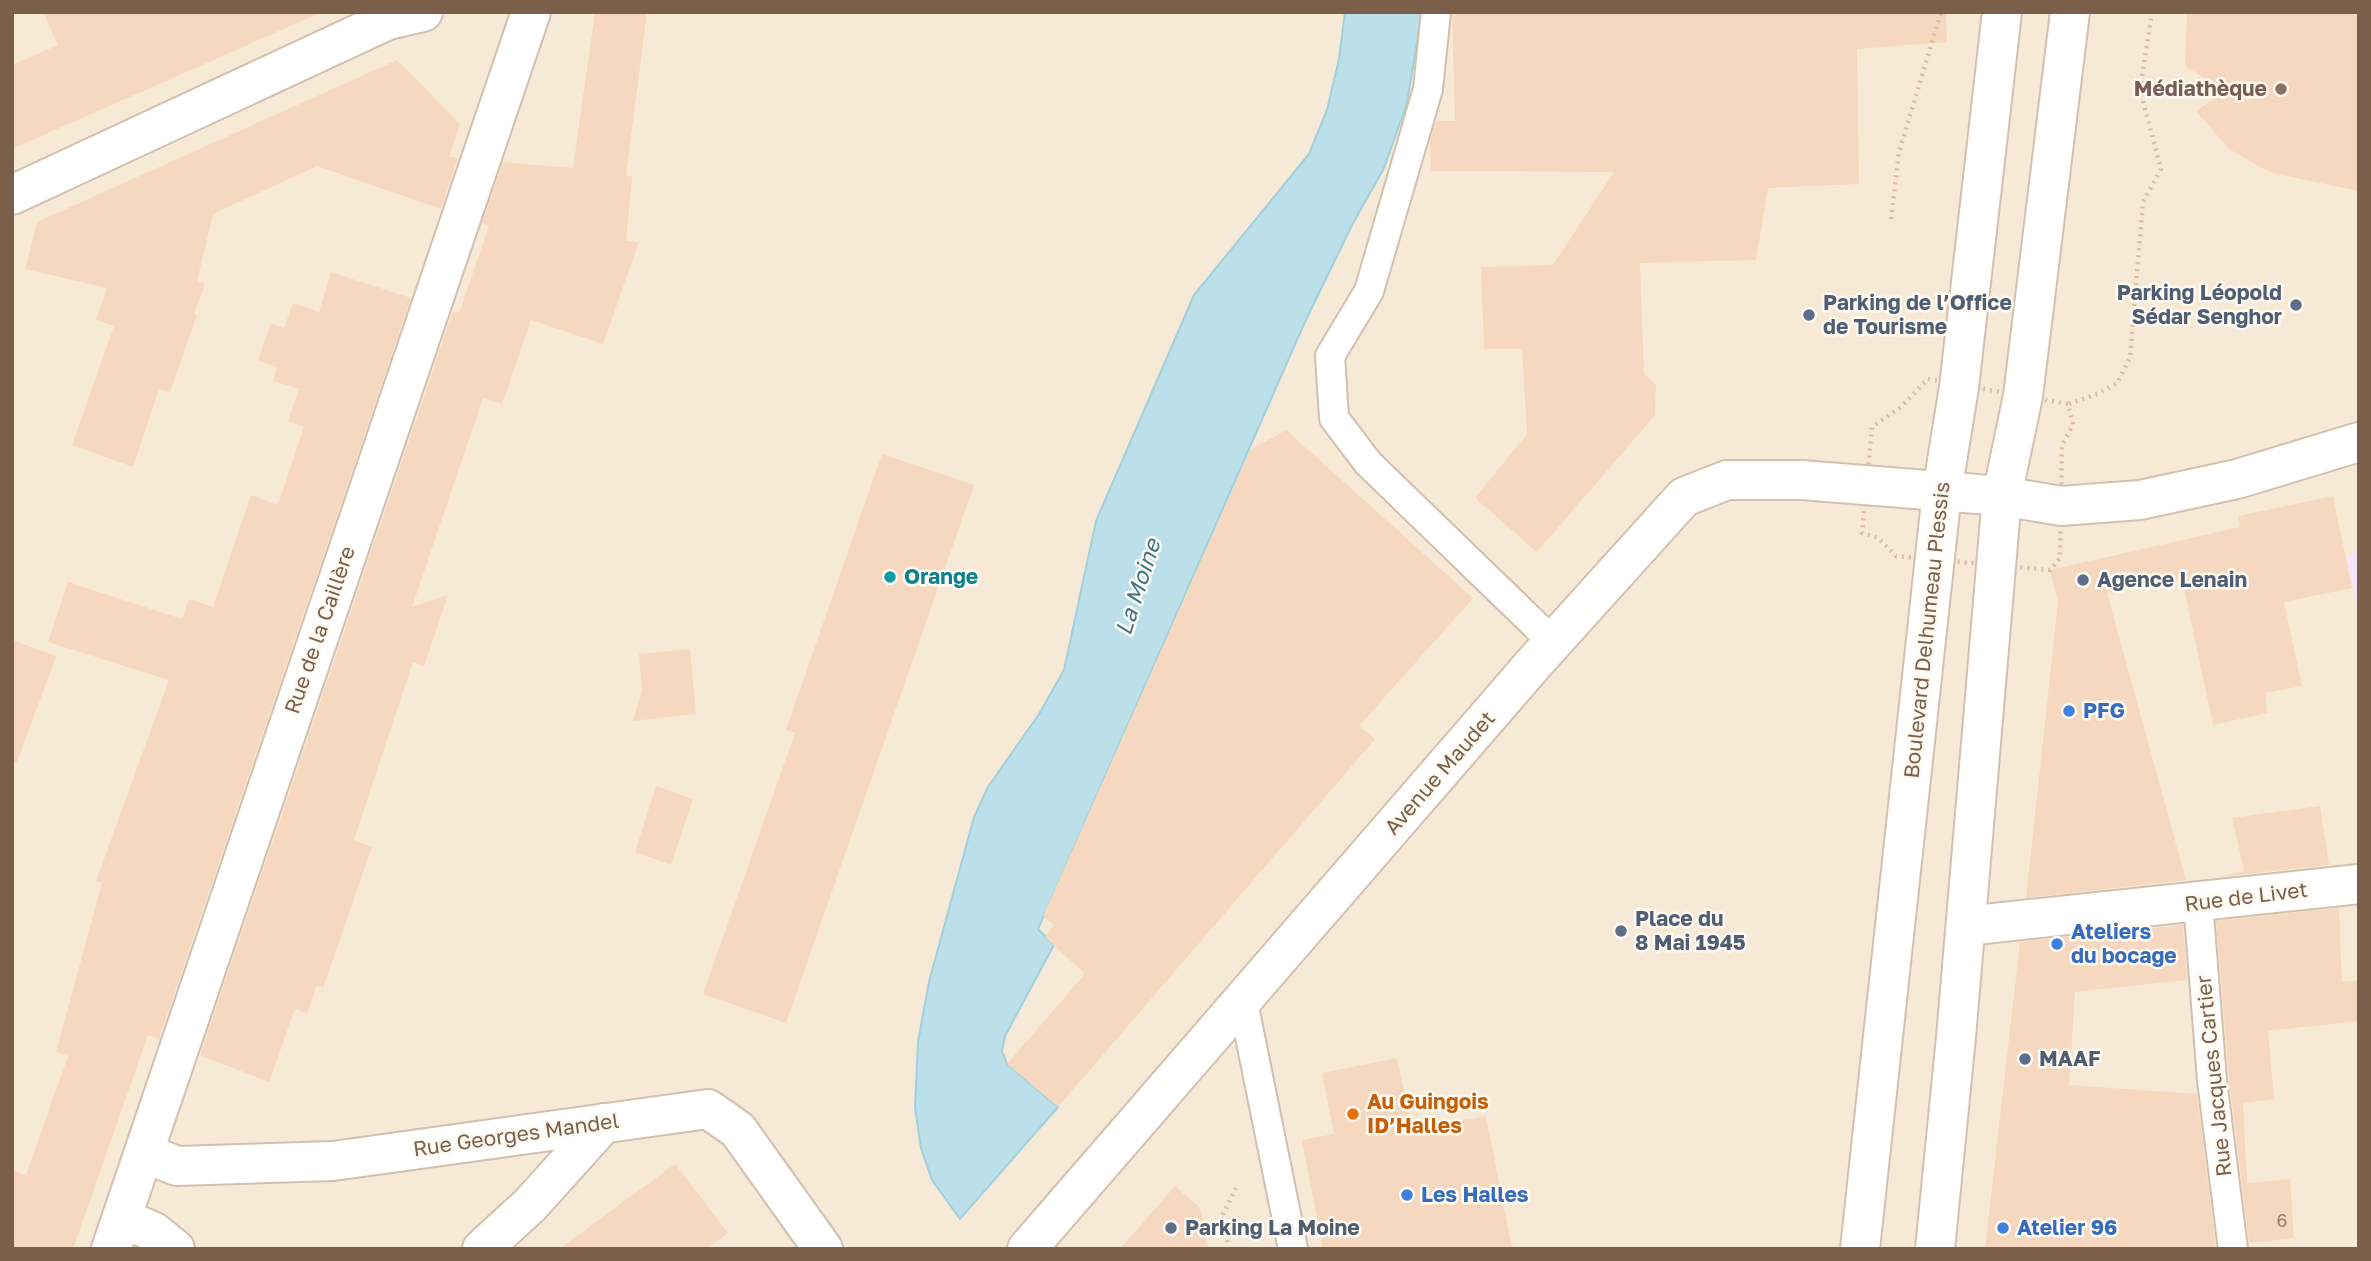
<svg xmlns="http://www.w3.org/2000/svg" width="2371" height="1261" font-family="'Golos Text',sans-serif">
	<style>
		.residential { fill: #f6ead7 }
		.education { fill: #f4e5fb }
		.water { fill: #bbe0ea; stroke: #a1cfdc; stroke-width: 2 }
		.building { fill: #f5d8bf }
		.lines { fill: none; stroke-linecap: round; stroke-linejoin: round }
		.lane-casing { stroke: #d2c0ad; stroke-width: 32 }
		.street-casing { stroke: #d2c0ad; stroke-width: 42 }
		.secondary-casing { stroke: #d5c1ab; stroke-width: 42 }
		.path { stroke: #dbbca1; stroke-width: 4.5; stroke-dasharray: 2 5; stroke-linecap: butt }
		.lane { stroke: #fff; stroke-width: 28 }
		.street { stroke: #fff; stroke-width: 38 }
		.secondary { stroke: #fff; stroke-width: 38 }
		.education-dot { fill: #8d6e63; stroke: #fffaf1; stroke-width: 2.5 }
		.service-dot { fill: #5c6f8a; stroke: #fffaf1; stroke-width: 2.5 }
		.culture-dot { fill: #0f9aa8; stroke: #fffaf1; stroke-width: 2.5 }
		.shop-dot { fill: #3f7fe0; stroke: #fffaf1; stroke-width: 2.5 }
		.food-dot { fill: #e8710a; stroke: #fffaf1; stroke-width: 2.5 }
		.labels { text-anchor: middle; stroke-width: 5; stroke-linejoin: round; paint-order: stroke }
		.number-label { font-size: 18px; fill: #9a7d67 }
		.education-label { font-size: 21px; font-weight: bold; fill: #785e54; stroke: #fffaf1; text-anchor: end }
		.service-label { font-size: 21px; font-weight: bold; fill: #4e5e75; stroke: #fffaf1; text-anchor: start }
		.culture-label { font-size: 21px; font-weight: bold; fill: #0d838f; stroke: #fffaf1; text-anchor: start }
		.street-label { font-size: 21px; fill: #7b5f4a; stroke: #fffaf1 }
		.shop-label { font-size: 21px; font-weight: bold; fill: #366cbe; stroke: #fffaf1; text-anchor: start }
		.food-label { font-size: 21px; font-weight: bold; fill: #c56008; stroke: #fffaf1; text-anchor: start }
		.water-label { font-size: 23px; font-style: italic; fill: #3f7788; stroke: #fffaf1 }
	</style>
	<rect width="100%" height="100%" fill="#fef7e9"/>
	<rect class="residential" x="12" y="12" width="2347" height="1237"/>
	<polygon class="education" points="2359,550 2359,612 2346,558"/>
	<polygon class="water" points="1345,12 1422,12 1407,103 1384,168 1352,225 1304,324 1038,929 1054,945 1005,1036 1002,1051 1007,1064 1058,1107 960,1219 932,1180 921,1148 915,1108 918,1042 929,982 974,817 988,787 1039,714 1064,670 1096,521 1194,295 1309,154 1327,110 1339,59"/>
	<g class="building">
		<polygon points="43,12 322,12 12,149 12,65 58,45"/>
		<polygon points="595,12 647,12 626,175 632,177 626,241 639,242 603,344 531,320 502,404 483,398 412,607 448,595 424,666 413,662 354,840 372,847 323,988 317,986 307,1013 295,1009 269,1082 200,1055 453,311 459,313 489,226 482,223 503,162 573,168"/>
		<polygon points="1452,12 1946,12 1947,42 1857,49 1859,184 1768,188 1756,260 1640,263 1644,374 1656,384 1655,415 1537,552 1475,498 1527,434 1522,349 1484,349 1481,267 1553,265 1614,172 1431,171 1430,141 1436,121 1455,121"/>
		<polygon points="2187,12 2359,12 2359,191 2271,173 2229,149 2196,111 2225,91 2185,66"/>
		<polygon points="397,60 460,124 449,157 458,158 441,209 317,166 213,214 197,281 205,284 194,314 197,315 170,392 159,389 133,467 72,445 114,326 96,320 107,288 25,269 37,222"/>
		<polygon points="331,272 411,298 159,1039 148,1035 73,1249 12,1249 12,1170 26,1175 68,1056 56,1052 102,883 96,881 169,680 48,642 68,582 182,619 189,599 213,607 251,495 278,505 304,427 288,421 299,389 273,381 277,367 258,360 271,323 284,328 293,303 319,312"/>
		<polygon points="1286,430 1473,598 1359,726 1375,739 1058,1107 1007,1064 1085,974 1045,937 1054,925 1043,916 1250,450"/>
		<polygon points="882,454 974,485 786,1023 703,994 795,733 786,730"/>
		<polygon points="2333,496 2352,588 2284,602 2302,686 2265,693 2267,713 2213,725 2182,579 2107,593 2186,880 2026,898 2058,602 2050,570 2240,527 2238,516"/>
		<polygon points="12,640 56,656 17,762 12,762"/>
		<polygon points="690,649 696,714 633,721 642,690 639,654"/>
		<polygon points="656,786 693,799 671,865 635,852"/>
		<polygon points="2320,806 2329,865 2220,877 2244,871 2232,818"/>
		<polygon points="2339,908 2342,982 2359,980 2359,1021 2268,1031 2274,1099 2243,1103 2247,1183 2290,1179 2294,1238 2249,1243 2229,1078 2216,921"/>
		<polygon points="2183,925 2187,980 2075,992 2069,1085 2197,1094 2216,1246 2211,1249 1985,1249 2020,942"/>
		<polygon points="1397,1058 1412,1130 1486,1116 1512,1249 1323,1249 1302,1140 1334,1134 1322,1073"/>
		<polygon points="675,1164 728,1233 706,1249 559,1249"/>
		<polygon points="1175,1186 1200,1208 1209,1249 1120,1249"/>
	</g>
	<g class="lines">
		<defs>
			<g id="lane">
				<polyline points="1436,12 1428,89 1369,291 1330,356 1334,418 1368,463 1553,642"/>
				<polyline points="2198,902 2212,1080 2233,1249"/>
				<polyline points="1242,997 1293,1249"/>
			</g>
			<g id="street">
				<polyline points="12,195 388,20 423,12"/>
				<polyline points="1966,926 2359,884"/>
				<polyline points="144,1153 177,1166 333,1161 708,1109 738,1130 823,1249"/>
				<polyline points="122,1218 154,1232 175,1249"/>
				<polyline points="111,1249 531,12"/>
				<polyline points="482,1249 530,1205 604,1123"/>
			</g>
			<g id="secondary">
				<polyline points="1027,1249 1536,661 1684,497 1727,480 1801,480 2002,496 2061,506 2140,500 2237,479 2359,442"/>
				<polyline points="1860,1249 1942,492 1959,387 2002,12"/>
				<polyline points="1935,1249 1956,1037 2002,496 2023,396 2070,12"/>
			</g>
		</defs>
		<use href="#lane" class="lane-casing"/>
		<use href="#street" class="street-casing"/>
		<use href="#secondary" class="secondary-casing"/>
		<g class="path">
			<polyline points="1891,219 1899,152 1941,12"/>
			<polygon points="1928,379 2068,404 2073,425 2062,445 2060,558 2050,570 1896,556 1878,538 1862,533 1872,427 1901,407"/>
			<polyline points="2069,404 2100,393 2117,383 2130,358 2143,202 2161,169 2140,90 2152,12"/>
			<polyline points="1229,1249 1222,1216 1238,1184"/>
		</g>
		<use href="#lane" class="lane"/>
		<use href="#street" class="street"/>
		<use href="#secondary" class="secondary"/>
	</g>
	<circle class="education-dot" cx="2281" cy="89" r="7"/>
	<g class="service-dot">
		<circle cx="2296" cy="305" r="7"/>
		<circle cx="1809" cy="315" r="7"/>
		<circle cx="2083" cy="580" r="7"/>
		<circle cx="1621" cy="931" r="7"/>
		<circle cx="2025" cy="1059" r="7"/>
		<circle cx="1171" cy="1228" r="7"/>
	</g>
	<circle class="culture-dot" cx="890" cy="577" r="7"/>
	<g class="shop-dot">
		<circle cx="2069" cy="711" r="7"/>
		<circle cx="2057" cy="944" r="7"/>
		<circle cx="1407" cy="1195" r="7"/>
		<circle cx="2003" cy="1228" r="7"/>
	</g>
	<circle class="food-dot" cx="1353" cy="1114" r="7"/>
	<g class="labels">
		<g class="number-label">
			<text x="2282" y="1227">6</text>
		</g>
		<g class="education-label">
			<text x="2267" y="96">Médiathèque</text>
		</g>
		<g class="service-label">
			<text x="2282" y="300" text-anchor="end">Parking Léopold<tspan x="2282" dy="24">Sédar Senghor</tspan></text>
			<text x="1823" y="310">Parking de l’Office<tspan x="1823" dy="24">de Tourisme</tspan></text>
			<text x="2097" y="587">Agence Lenain</text>
			<text x="1635" y="926">Place du<tspan x="1635" dy="24">8 Mai 1945</tspan></text>
			<text x="2039" y="1066">MAAF</text>
			<text x="1185" y="1235">Parking La Moine</text>
		</g>
		<g class="culture-label">
			<text x="904" y="584">Orange</text>
		</g>
		<g class="street-label">
			<text transform="translate(320 630) rotate(-71)" y="7">Rue de la Caillère</text>
			<text transform="translate(1927 630) rotate(-84)" y="7">Boulevard Delhumeau Plessis</text>
			<text transform="translate(1440 773) rotate(-49)" y="7">Avenue Maudet</text>
			<text transform="translate(2246 897) rotate(-7)" y="7">Rue de Livet</text>
			<text transform="translate(2214 1076) rotate(-96)" y="7">Rue Jacques Cartier</text>
			<text transform="translate(516 1135) rotate(-8)" y="7">Rue Georges Mandel</text>
		</g>
		<g class="shop-label">
			<text x="2083" y="718">PFG</text>
			<text x="2071" y="939">Ateliers<tspan x="2071" dy="24">du bocage</tspan></text>
			<text x="1421" y="1202">Les Halles</text>
			<text x="2017" y="1235">Atelier 96</text>
		</g>
		<g class="food-label">
			<text x="1367" y="1109">Au Guingois<tspan x="1367" dy="24">ID’Halles</tspan></text>
		</g>
		<g class="water-label">
			<text transform="translate(1138 587) rotate(-72)" y="8">La Moine</text>
		</g>
	</g>
	<rect width="2371" height="1261" fill="none" stroke="#7b5f4a" stroke-width="28"/>
</svg>
